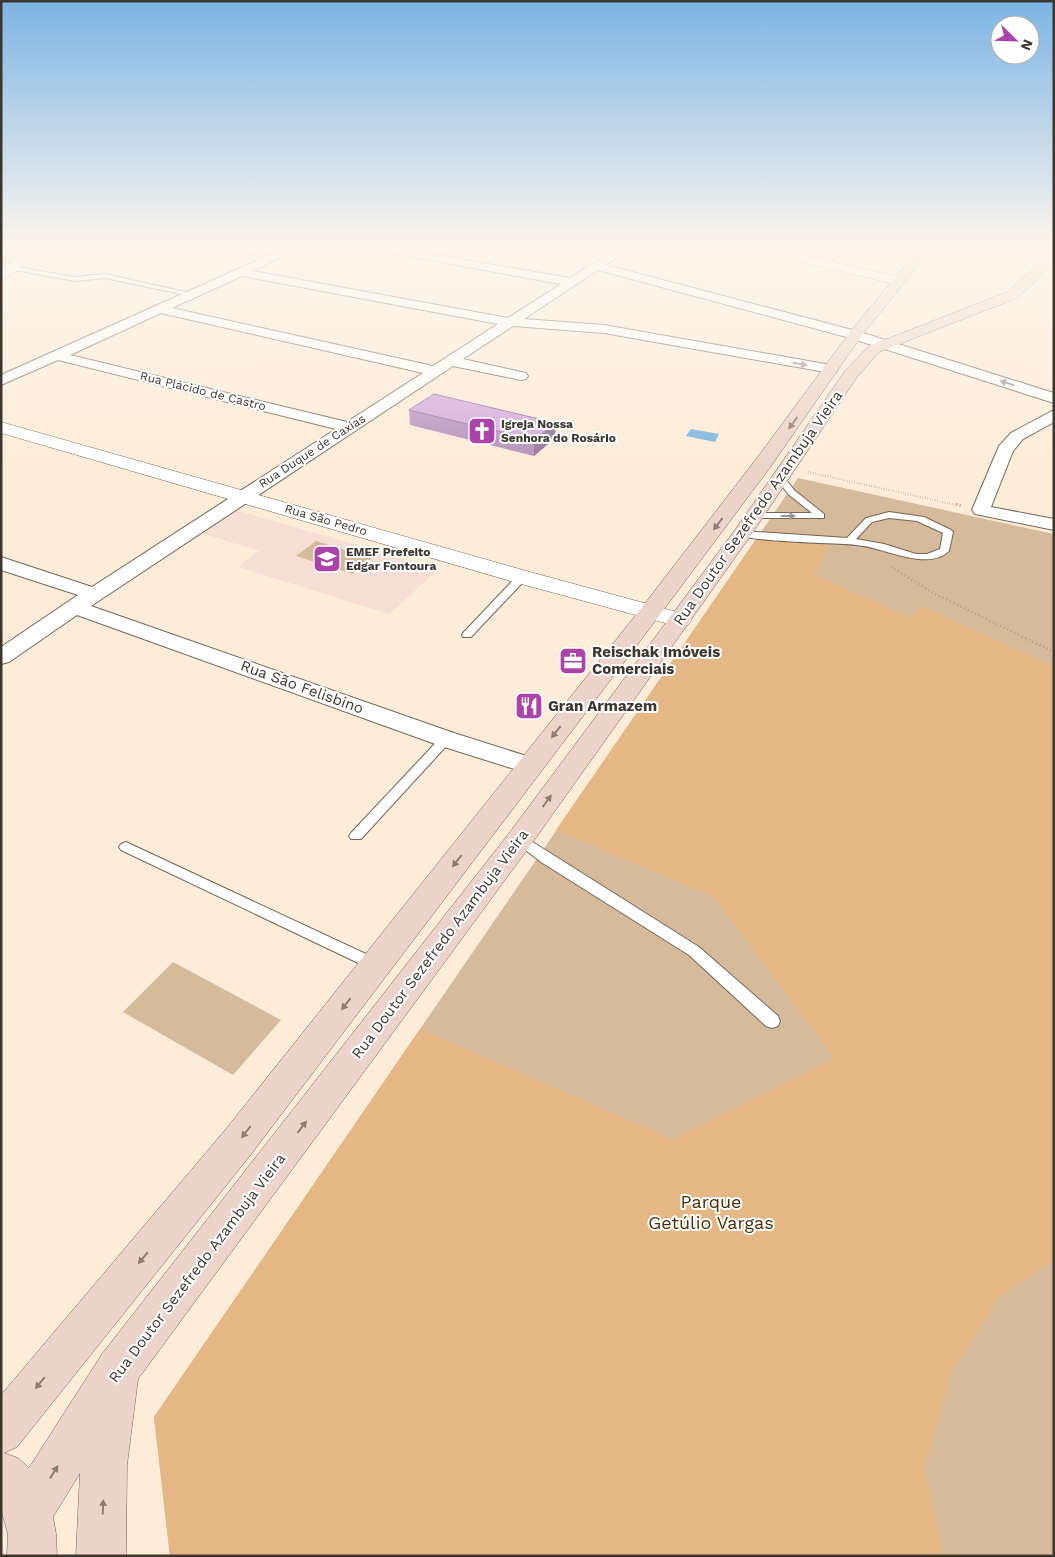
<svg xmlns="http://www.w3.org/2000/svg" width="1055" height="1557" font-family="'Work Sans',sans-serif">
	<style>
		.education { fill: #f7dfd5 }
		.green { fill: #d6ba9c }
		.forest { fill: #e4b785 }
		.water { fill: #7bb5dd }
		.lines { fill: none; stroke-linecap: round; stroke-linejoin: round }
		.service-casing { stroke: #756555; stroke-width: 2 }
		.minor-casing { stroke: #756555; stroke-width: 2 }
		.tertiary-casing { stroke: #756555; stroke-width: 1 }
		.secondary-casing { stroke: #756555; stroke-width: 1 }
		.path-far1 { stroke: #ac9f91; stroke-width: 2; stroke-dasharray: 0.5 2; stroke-linecap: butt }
		.path { stroke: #ac9f91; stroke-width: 2.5; stroke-dasharray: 1 3; stroke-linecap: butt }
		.service { fill: #fff; fill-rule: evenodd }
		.minor { fill: #fff; fill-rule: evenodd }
		.tertiary { fill: #fff; fill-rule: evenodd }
		.secondary { fill: #ecd4ca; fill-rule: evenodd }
		.wall { fill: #b692be }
		.shaded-wall { fill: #94779b }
		.building { fill: #d4aadd; stroke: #94779b }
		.oneway { fill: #9e9a97 }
		.oneway2 { fill: #8c7d75 }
		.labels { text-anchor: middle; stroke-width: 4; stroke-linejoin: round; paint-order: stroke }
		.far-street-label { font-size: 12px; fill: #3d362f; stroke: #fff }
		.far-poi-label { font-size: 12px; font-weight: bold; fill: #3d362f; stroke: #fff; text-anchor: start }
		.street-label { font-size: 15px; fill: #3d362f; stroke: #fff }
		.poi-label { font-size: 15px; font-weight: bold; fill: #3d362f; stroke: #fff; text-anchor: start }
		.near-park-label { font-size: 18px; fill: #4c2e04; stroke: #fff }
	</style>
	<rect width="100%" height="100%" fill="#fdecd8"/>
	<polygon class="education" points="232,509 439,569 389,614 238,567 259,551 198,532"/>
	<g class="green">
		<polygon points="16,248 32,248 1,270 1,258"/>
		<polygon points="798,478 1054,534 1054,1556 170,1556 154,1417"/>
		<polygon points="316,541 372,558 353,574 296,556"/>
		<polygon points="173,962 281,1020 233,1075 123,1012"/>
	</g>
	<polygon class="forest" points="761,532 828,546 815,575 911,618 922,606 1054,667 1054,1260 999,1297 952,1372 924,1469 944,1556 170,1556 154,1417 420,1029 672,1139 834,1058 714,897 556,830"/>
	<polygon class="water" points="691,429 719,434 715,442 686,436"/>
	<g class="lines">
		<defs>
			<g id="service">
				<polygon points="219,248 229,248 276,257 273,259"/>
				<polygon points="11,266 75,277 105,274 194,294 191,296 105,278 75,281 9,269"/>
				<polygon points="781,476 784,477 794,490 824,514 824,518 751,518 749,516 754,513 812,513 788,494 777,479"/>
				<path d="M889,512L924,517L951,530L953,532L949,551C927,572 884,547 856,545C837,543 747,542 737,534L742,531L847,538L866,518ZM889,518L917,521L943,533L940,549L927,554H916L884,544L856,539L872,522Z"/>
				<polygon points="522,574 526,575 526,579 471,637 463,637 462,635 463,633 518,575"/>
				<polygon points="446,735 450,736 452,739 450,742 361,839 351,839 349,836 351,833 442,736"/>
				<polygon points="520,834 699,947 778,1016 780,1021 778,1026 772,1028 766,1026 689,955 541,862 515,842 513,839 515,836"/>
				<polygon points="126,842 381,961 383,965 381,969 376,971 371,969 121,850 119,847 121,844"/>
			</g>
			<g id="minor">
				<path d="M285,248H299L253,271L508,318L561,284L379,251L373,248H396L570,278L617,248H629L606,265L860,332L1054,393V403L850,338L598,270L524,319L604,325L831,365L836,366L838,369L836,372L831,373L604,333L513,326L463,359L526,373L528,376L526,379L521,380L453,366L91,606L454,733L539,760L542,766L539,772L530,774L438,745L77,615L9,662L1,664V647L78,595L1,570V557L92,587L336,429L58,360L1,385V375ZM242,276L498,324L433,366L172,308ZM161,313L423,373L347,422L70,355Z"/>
				<polygon points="834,248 847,248 826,265 818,265 816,263 818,261"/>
				<polygon points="1024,248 1037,248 1031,251"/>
				<polygon points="1054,410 1054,422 1023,439 1013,451 991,507 1054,519 1054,530 975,514 972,510 999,446 1011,433"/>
			</g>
			<g id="tertiary">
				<polygon points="30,248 44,248 6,278 1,279 1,269"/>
				<polygon points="752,248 772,248 904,278 906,281 899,285 754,251"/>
				<polygon points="1,422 530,572 688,615 692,620 688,625 680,627 514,582 1,433"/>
			</g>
			<polygon id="secondary" points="920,248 932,248 860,338 771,466 659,616 252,1153 17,1447 4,1453 18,1458 29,1468 102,1354 510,832 735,530 845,371 869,346 1007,292 1030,272 1048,248 1054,248 1054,258 1048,266 1034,283 1017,298 879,352 857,377 749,538 530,846 138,1379 127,1465 126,1556 76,1556 80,1473 53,1517 56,1534 57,1556 7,1556 8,1534 1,1509 1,1395 226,1129 643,606 757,458 850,332"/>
		</defs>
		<use href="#service" class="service-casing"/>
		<use href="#minor" class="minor-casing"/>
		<use href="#tertiary" class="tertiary-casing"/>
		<use href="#secondary" class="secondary-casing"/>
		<polyline class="path-far1" points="808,472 961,506"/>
		<g class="path">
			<polyline points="956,504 963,506"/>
			<polyline points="891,567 935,594 1054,652"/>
		</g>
		<use href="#service" class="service"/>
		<use href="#minor" class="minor"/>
		<use href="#tertiary" class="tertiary"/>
		<use href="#secondary" class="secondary"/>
	</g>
	<polygon class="wall" points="409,410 555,438 534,456 410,425"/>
	<polygon class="shaded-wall" points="556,423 555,438 534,456 534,440"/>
	<polygon class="building" points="434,394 556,423 534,440 409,410"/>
	<defs><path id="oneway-solid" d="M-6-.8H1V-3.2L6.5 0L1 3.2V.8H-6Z" transform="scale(1.25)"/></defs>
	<g class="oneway">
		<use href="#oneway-solid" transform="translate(800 364) rotate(10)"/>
		<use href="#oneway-solid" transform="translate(1007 383) rotate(-162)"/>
		<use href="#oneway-solid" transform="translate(788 516)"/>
	</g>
	<g class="oneway2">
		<use href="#oneway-solid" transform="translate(793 423) rotate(126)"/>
		<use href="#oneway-solid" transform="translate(718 524) rotate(127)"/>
		<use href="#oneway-solid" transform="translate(556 732) rotate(128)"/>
		<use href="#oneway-solid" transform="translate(547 801) rotate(-54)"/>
		<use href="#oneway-solid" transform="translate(457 861) rotate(128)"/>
		<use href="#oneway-solid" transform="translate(346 1004) rotate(128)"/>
		<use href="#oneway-solid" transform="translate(302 1127) rotate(-53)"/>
		<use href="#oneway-solid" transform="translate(246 1132) rotate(128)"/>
		<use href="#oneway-solid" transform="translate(143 1258) rotate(130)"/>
		<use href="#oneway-solid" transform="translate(40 1383) rotate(129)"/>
		<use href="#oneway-solid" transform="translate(54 1472) rotate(-58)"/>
		<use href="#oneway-solid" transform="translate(103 1507) rotate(-88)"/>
	</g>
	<linearGradient id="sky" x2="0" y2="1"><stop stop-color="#7cb4e4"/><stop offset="0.53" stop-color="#fef6ed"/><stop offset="1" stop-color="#fef6ed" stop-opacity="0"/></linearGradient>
	<rect width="1055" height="466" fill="url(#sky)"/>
	<defs>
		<symbol id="church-square" viewBox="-11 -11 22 22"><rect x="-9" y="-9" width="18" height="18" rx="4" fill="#aa44a9" stroke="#fff"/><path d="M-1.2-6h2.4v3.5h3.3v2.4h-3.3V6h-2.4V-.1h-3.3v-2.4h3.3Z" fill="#fff"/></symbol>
		<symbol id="school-square" viewBox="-11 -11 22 22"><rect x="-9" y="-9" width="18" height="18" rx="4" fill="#aa44a9" stroke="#fff"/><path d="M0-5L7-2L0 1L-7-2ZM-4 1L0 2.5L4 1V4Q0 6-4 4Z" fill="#fff"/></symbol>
		<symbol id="office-square" viewBox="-11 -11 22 22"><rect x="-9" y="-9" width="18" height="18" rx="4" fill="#aa44a9" stroke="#fff"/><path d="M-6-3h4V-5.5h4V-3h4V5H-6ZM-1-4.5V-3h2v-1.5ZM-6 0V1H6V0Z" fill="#fff"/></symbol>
		<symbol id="restaurant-square" viewBox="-11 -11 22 22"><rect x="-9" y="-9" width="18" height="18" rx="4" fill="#aa44a9" stroke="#fff"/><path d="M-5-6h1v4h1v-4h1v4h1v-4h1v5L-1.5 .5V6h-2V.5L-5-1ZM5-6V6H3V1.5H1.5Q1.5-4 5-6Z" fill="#fff"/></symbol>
	</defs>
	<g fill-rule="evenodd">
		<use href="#church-square" x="466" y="415" width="32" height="32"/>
		<use href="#school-square" x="311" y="543" width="32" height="32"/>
		<use href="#office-square" x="557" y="645" width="32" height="32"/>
		<use href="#restaurant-square" x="513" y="690" width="32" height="32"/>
	</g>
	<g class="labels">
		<g class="far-street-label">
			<text transform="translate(203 391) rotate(14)" y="4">Rua Plácido de Castro</text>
			<text transform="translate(312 451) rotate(-33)" y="4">Rua Duque de Caxias</text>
			<text transform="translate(326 520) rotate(16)" y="4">Rua São Pedro</text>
		</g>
		<g class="far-poi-label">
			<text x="501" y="428">Igreja Nossa<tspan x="501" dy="14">Senhora do Rosário</tspan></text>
			<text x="346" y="556">EMEF Prefeito<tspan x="346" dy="14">Edgar Fontoura</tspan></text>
		</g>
		<g class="street-label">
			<text transform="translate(758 508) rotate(-55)" y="5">Rua Doutor Sezefredo Azambuja Vieira</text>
			<text transform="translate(302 687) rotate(20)" y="5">Rua São Felisbino</text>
			<text transform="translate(440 944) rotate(-53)" y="5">Rua Doutor Sezefredo Azambuja Vieira</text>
			<text transform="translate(197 1268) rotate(-53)" y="5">Rua Doutor Sezefredo Azambuja Vieira</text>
		</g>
		<g class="poi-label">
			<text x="592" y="657">Reischak Imóveis<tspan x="592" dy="17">Comerciais</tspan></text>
			<text x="548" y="711">Gran Armazem</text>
		</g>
		<g class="near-park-label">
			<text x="711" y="1208">Parque<tspan x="711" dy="21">Getúlio Vargas</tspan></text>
		</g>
	</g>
	<rect width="1055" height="1557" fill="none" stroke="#3d362f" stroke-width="5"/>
	<g transform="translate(1015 40) rotate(113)"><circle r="24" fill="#ffffff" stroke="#b1afac"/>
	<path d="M0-4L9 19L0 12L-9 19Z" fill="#aa44a9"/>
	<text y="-8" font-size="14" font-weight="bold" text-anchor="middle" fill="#3d362f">N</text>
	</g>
</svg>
